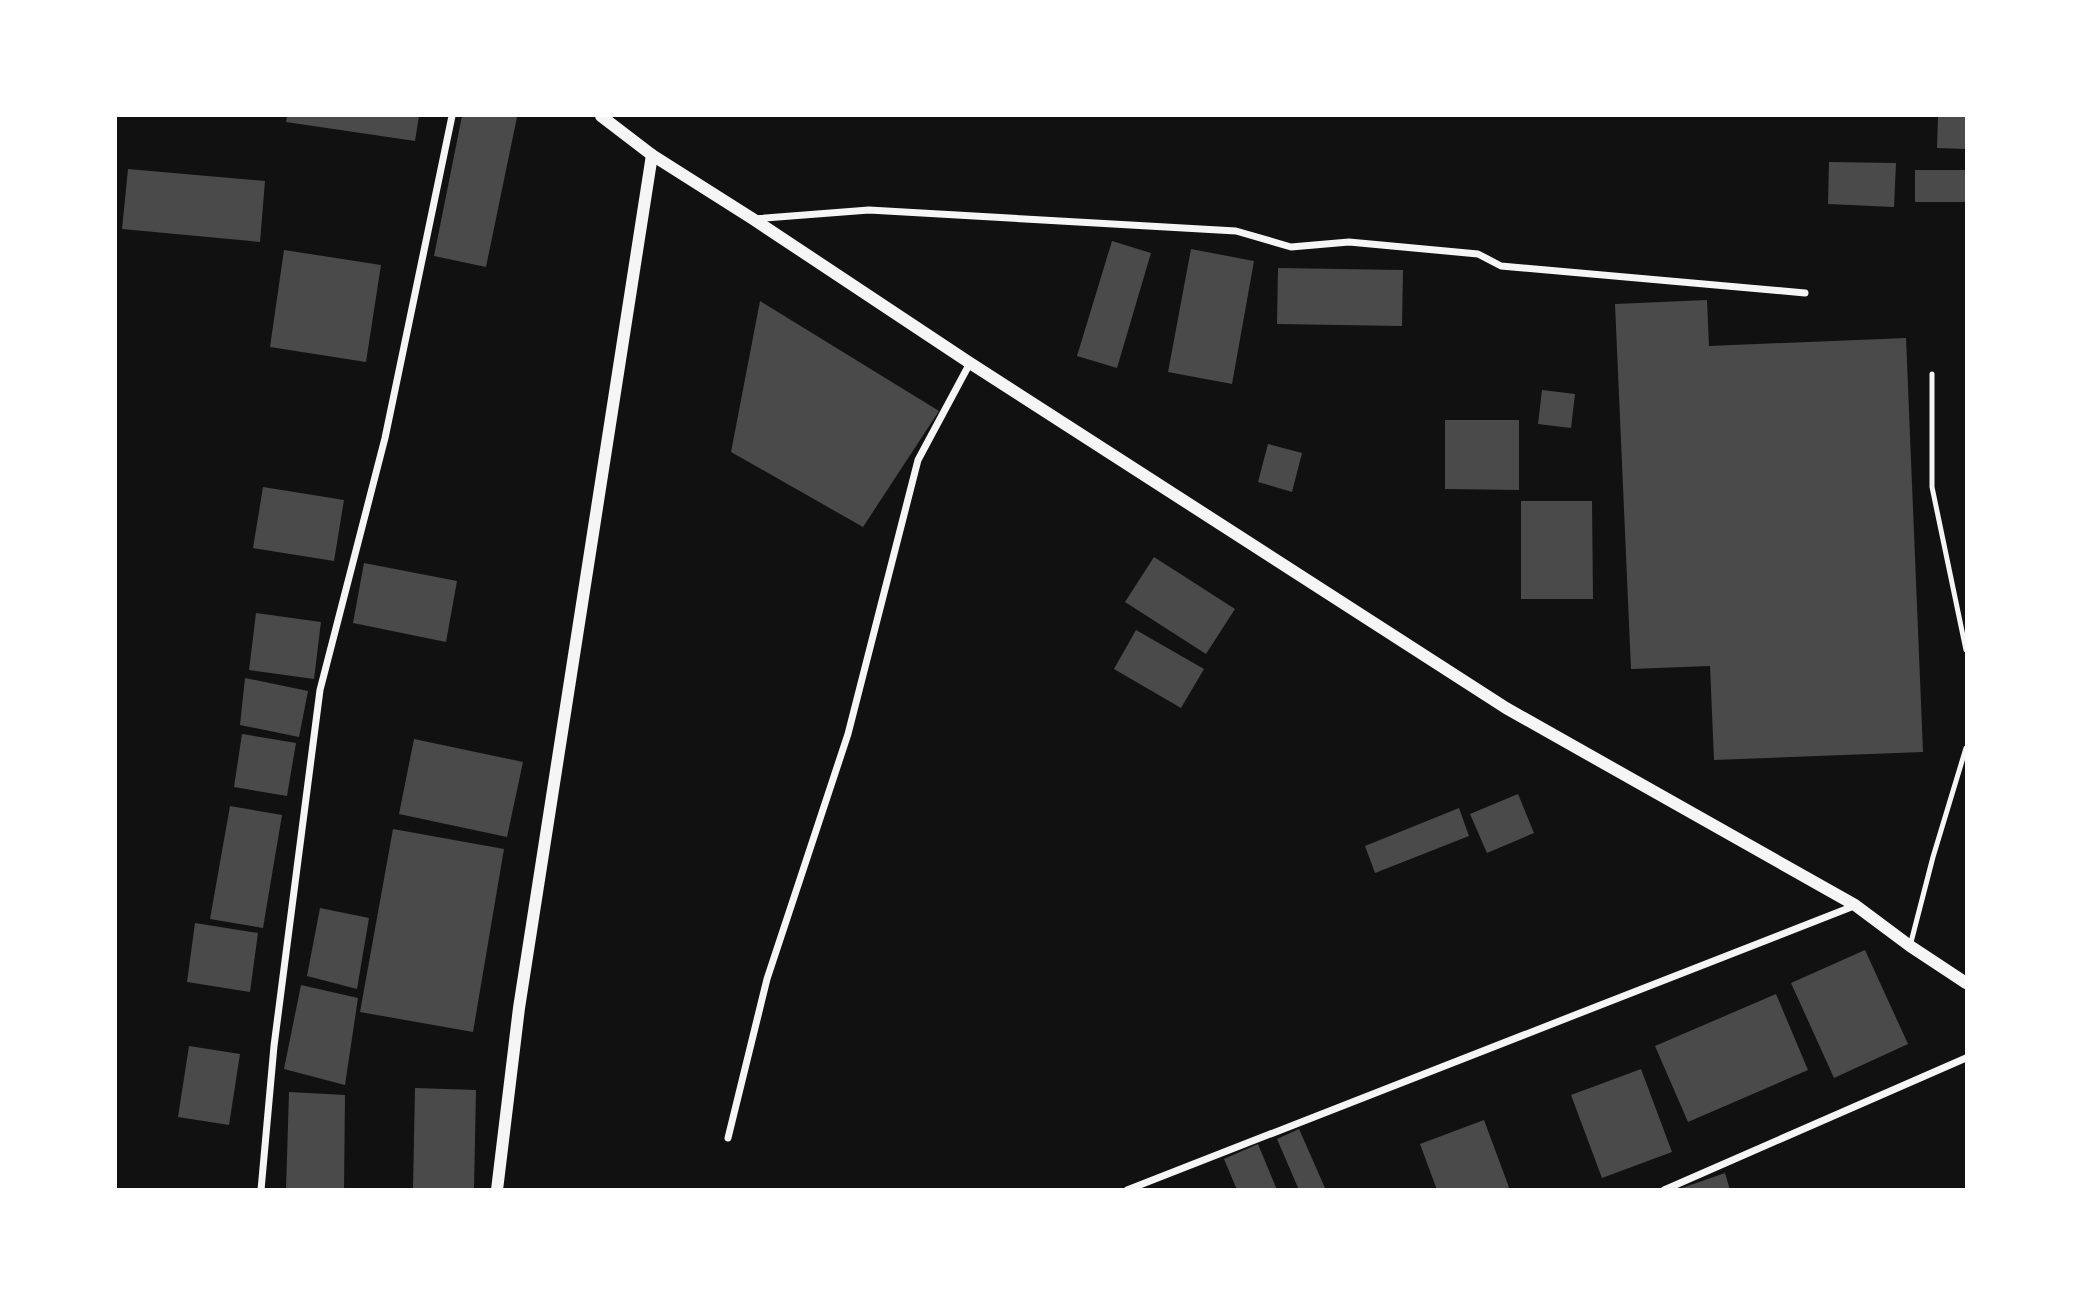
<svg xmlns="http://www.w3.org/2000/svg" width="2082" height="1305" font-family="'Fira Sans',sans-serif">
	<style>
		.building { fill: #4a4a4a }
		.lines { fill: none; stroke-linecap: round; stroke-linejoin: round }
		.service { stroke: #f5f5f5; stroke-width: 5 }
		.minor { stroke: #f5f5f5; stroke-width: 7 }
		.tertiary { stroke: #f5f5f5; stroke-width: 12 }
	</style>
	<rect width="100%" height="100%" fill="#111"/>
	<g class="building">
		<polygon points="287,116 419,116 415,141 286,122"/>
		<polygon points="462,116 517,117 486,267 434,256"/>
		<polygon points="1938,116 1966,116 1966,149 1937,148"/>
		<polygon points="1829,162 1896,163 1894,207 1828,204"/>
		<polygon points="128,169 265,181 260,242 122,229"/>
		<rect x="1915" y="170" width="51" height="32"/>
		<polygon points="1112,241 1151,253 1117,368 1077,356"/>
		<polygon points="1191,249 1254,261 1232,384 1168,372"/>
		<polygon points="284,250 381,265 366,362 270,347"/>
		<polygon points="1278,268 1403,270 1402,326 1277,324"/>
		<polygon points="1707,300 1709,346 1906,338 1923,752 1714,760 1710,666 1631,669 1615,304"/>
		<polygon points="760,301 939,411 863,527 731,452"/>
		<polygon points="1542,390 1575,394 1571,428 1538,424"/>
		<polygon points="1445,420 1519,420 1519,490 1445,489"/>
		<polygon points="1268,444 1302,453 1292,492 1258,482"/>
		<polygon points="263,487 344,500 334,561 253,548"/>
		<polygon points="1521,501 1592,501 1593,599 1521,599"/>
		<polygon points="1154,557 1235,609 1206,654 1125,602"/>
		<polygon points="364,563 457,581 446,642 353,623"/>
		<polygon points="256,613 321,622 314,679 249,670"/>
		<polygon points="1136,630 1204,669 1181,708 1114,669"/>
		<polygon points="245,678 308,691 299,737 240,725"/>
		<polygon points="242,734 296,743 287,796 234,787"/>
		<polygon points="414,739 523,762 507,837 399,814"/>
		<polygon points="1518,794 1534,833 1487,853 1470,814"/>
		<polygon points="230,806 282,815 263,928 210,919"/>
		<polygon points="1459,808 1469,836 1375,873 1365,846"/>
		<polygon points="393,829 504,849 473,1032 360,1012"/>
		<polygon points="320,908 369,918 357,989 307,976"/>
		<polygon points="195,923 258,933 250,992 187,982"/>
		<polygon points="1865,950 1908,1044 1834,1078 1791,983"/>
		<polygon points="301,985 358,998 345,1085 284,1069"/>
		<polygon points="1776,994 1808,1070 1688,1122 1655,1046"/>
		<polygon points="189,1046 240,1054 229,1125 178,1117"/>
		<polygon points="1641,1069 1672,1152 1602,1178 1571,1095"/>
		<polygon points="415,1088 476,1090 474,1190 413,1189"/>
		<polygon points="289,1092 345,1095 344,1190 286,1190"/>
		<polygon points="1484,1120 1510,1190 1437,1190 1420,1144"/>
		<polygon points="1299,1129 1325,1188 1321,1190 1299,1190 1277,1139"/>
		<polygon points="1258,1144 1277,1190 1237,1190 1224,1159"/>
		<polygon points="1725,1173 1730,1190 1679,1190 1679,1189"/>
	</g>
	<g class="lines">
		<g class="service">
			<polyline points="1932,374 1932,487 1966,650"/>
			<polyline points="1910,946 1933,857 1966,748"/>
		</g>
		<g class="minor">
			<polyline points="753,219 869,210 1236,231 1291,247 1349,242 1478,254 1501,266 1805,293"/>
			<polyline points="728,1138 767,979 848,734 918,460 970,363"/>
			<polyline points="261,1190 274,1046 320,690 385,438 452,116"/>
			<polyline points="1127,1190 1854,906"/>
			<polyline points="1664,1190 1966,1058"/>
		</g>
		<g class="tertiary">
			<polyline points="601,116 652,155 753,219 970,363 1506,708 1855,905 1910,946 1966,983"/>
			<polyline points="497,1190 519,1008 652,155"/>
		</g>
	</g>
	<rect width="2082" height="1305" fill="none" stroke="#ffffff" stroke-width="234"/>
</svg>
